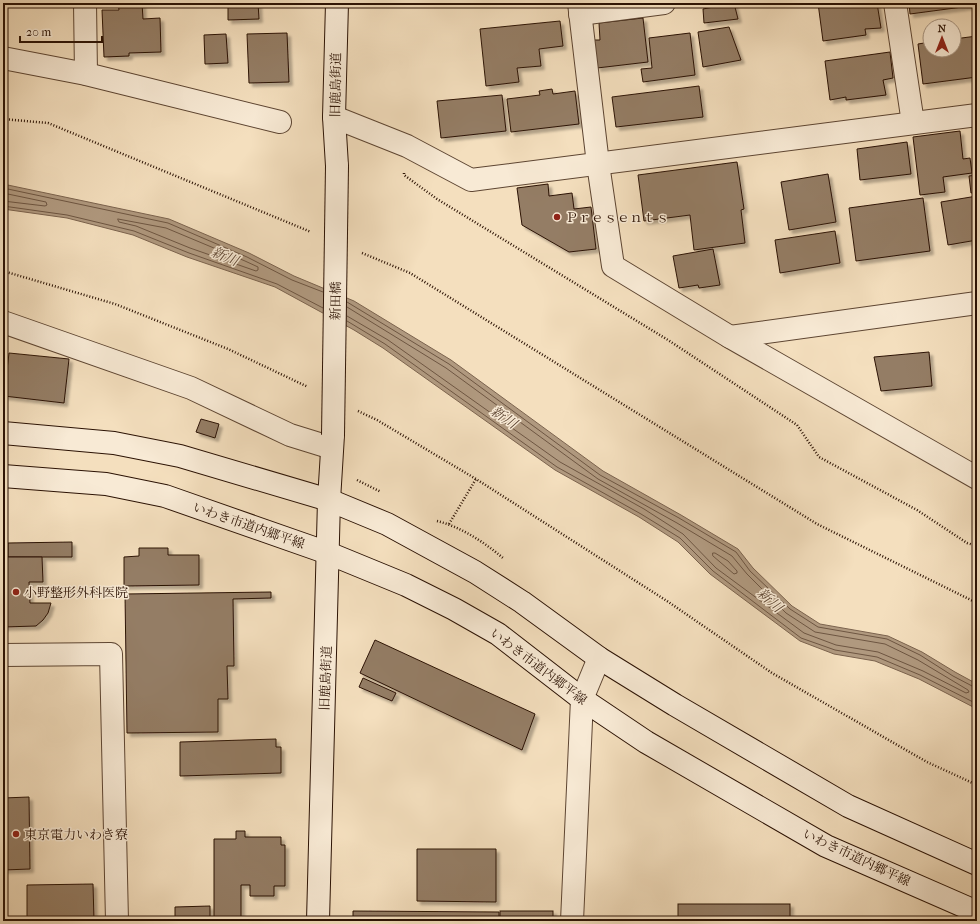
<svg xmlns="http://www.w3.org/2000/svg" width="980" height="924" font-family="'IM FELL French Canon','Noto Serif JP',serif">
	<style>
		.water { fill: #b0997f; stroke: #7b634e }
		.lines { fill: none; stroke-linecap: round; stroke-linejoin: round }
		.shore { stroke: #6e5642; stroke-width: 1 }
		.building { fill: #947d65; stroke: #2b1204; filter: url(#shadow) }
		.street-casing { stroke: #5d4532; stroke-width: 24 }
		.secondary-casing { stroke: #2b1204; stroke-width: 24 }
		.path { stroke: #2b1204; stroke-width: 2.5; stroke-dasharray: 1 2; stroke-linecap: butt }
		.street { stroke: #f8ead5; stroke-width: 22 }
		.secondary { stroke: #f8ead5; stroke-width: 22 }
		.secondary-bridge-casing { stroke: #2b1204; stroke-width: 24; stroke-linecap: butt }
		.secondary-bridge { stroke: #f8ead5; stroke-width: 22 }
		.poi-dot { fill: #8f2418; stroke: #f8ead5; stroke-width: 1.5 }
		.labels { text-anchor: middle; stroke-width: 3; stroke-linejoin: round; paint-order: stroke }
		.street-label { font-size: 13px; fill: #2b1204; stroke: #f8ead5 }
		.poi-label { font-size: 13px; fill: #2b1204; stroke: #f8ead5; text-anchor: start }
		.water-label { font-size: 14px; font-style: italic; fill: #604835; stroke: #f8ead5 }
	</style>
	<defs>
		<filter id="shadow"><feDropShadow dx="3.5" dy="3.5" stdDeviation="1" flood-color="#0004"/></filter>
	</defs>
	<rect width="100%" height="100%" fill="#f4dfbe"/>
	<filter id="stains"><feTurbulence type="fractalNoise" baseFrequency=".005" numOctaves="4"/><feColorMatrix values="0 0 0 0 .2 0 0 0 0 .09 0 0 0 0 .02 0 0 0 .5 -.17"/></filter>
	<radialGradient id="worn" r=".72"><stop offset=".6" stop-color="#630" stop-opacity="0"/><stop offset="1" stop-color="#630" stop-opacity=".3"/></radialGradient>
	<polygon class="water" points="3,184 169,219 249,253 294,276 354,301 451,360 603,471 681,515 738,549 753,568 792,606 820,624 888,636 922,652 955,672 977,684 977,709 919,679 875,661 834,654 800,641 710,574 678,542 639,517 555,470 383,348 354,330 275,287 187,257 133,235 67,218 3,209"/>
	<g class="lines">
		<g class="shore">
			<polyline points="3,188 168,223 247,257 292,280 323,292"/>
			<polyline points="3,193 46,202 47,205 45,206 3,201"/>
			<polyline points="3,206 67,215 134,231 189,253 277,284 323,308"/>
			<polygon points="118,219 166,228 245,261 258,267 258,270 256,271 190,248 136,226 119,222 118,220"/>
			<polyline points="347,302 449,364 600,475 679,518 736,552 750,571 790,609 818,627 887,639 920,655 953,676 974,687 977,687"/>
			<polyline points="347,316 388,340 560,462 644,509 683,534 716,568 804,633 836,645 878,652 923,671 966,693 969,692 968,690 918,660 885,644 815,632 786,613 747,574 732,556 677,523 598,479 446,368 347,307"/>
			<polyline points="347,321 385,344 557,467 641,514 680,538 713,571 801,638 835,650 877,657 920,675 977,704"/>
			<polygon points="713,553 715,553 728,561 737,571 737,573 734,574 713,556"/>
		</g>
	</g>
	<g class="building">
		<polygon points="118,3 142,3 143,19 160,18 161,52 129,53 129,56 104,57 102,10 119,10"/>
		<polygon points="228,3 258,3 259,19 228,20"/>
		<polygon points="734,3 738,19 704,23 703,9"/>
		<polygon points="818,3 877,3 881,28 865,29 866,35 823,41"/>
		<polygon points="909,3 970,3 970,6 910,14"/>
		<polygon points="643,18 648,62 597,68 594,40 600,40 599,23"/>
		<polygon points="560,21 563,46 539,49 541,66 517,68 519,82 486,86 480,29"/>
		<polygon points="729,27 741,60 703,67 698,32"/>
		<polygon points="287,33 289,82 249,83 247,34"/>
		<polygon points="690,33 695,75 643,82 641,69 652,68 649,38"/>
		<polygon points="226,34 228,63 205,64 204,35"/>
		<polygon points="977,36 977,77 923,84 918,44 930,42 930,50 954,50 954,39"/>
		<polygon points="890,52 893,78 883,80 886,95 846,100 846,97 830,100 825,61"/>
		<polygon points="699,86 703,117 616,127 612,97"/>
		<polygon points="552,89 553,94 575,91 579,124 511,132 507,99 540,95 539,91"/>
		<polygon points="502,95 506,131 441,138 437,101"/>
		<polygon points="960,131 963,159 970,158 972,173 943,177 945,192 920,195 913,137"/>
		<polygon points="907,142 911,174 860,180 857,149"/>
		<polygon points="737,162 744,209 741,210 745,243 694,250 690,215 644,221 638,175"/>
		<polygon points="828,174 836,222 789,230 781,182"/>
		<polygon points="977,175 977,192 971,193 969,176"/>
		<polygon points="548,184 549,196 572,193 574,209 591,207 596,249 569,252 522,225 517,188"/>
		<polygon points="977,196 977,240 948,245 941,202"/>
		<polygon points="923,198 930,251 856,261 849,208"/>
		<polygon points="835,231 840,263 780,273 775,240"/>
		<polygon points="713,249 720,285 699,288 698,285 679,288 673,256"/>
		<polygon points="929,352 932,386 881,391 874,357"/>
		<polygon points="9,353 69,359 64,403 4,396"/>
		<polygon points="201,419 219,424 215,438 196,432"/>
		<polygon points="72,542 72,557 8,557 8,543"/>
		<polygon points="139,548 168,548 168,555 199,555 199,585 124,586 124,557 139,556"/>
		<polygon points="3,557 42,557 43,582 29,582 30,603 51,603 48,613 43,620 36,626 3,627"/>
		<polygon points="271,592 271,598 233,599 234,666 227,666 228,699 218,699 218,732 127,733 125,594"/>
		<polygon points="375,640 535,714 522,750 360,673"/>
		<polygon points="363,678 396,693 392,701 359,687"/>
		<polygon points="276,739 276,747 281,747 281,773 180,776 180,742"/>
		<polygon points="29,797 30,869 3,870 3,798"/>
		<polygon points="236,831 245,831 245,837 281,837 281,845 285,845 285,886 274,886 274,896 250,896 250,885 241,885 241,919 214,919 214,839 236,839"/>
		<polygon points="417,849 496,849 496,902 417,901"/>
		<polygon points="93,884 94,921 27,921 27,885"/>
		<rect x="678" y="904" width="112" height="17"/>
		<polygon points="210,906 210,921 132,921 132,920 175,919 175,907"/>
		<polygon points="353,911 499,912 499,921 353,921"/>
		<rect x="500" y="911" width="53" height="10"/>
	</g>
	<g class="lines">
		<defs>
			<g id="street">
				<polyline points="85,3 86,74"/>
				<polyline points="579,3 598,164 613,266 730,337 977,478"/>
				<polyline points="895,3 913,123"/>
				<polyline points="580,14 664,3"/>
				<polyline points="3,58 86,74 280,122"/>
				<polyline points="334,117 407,146 471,180 977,115"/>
				<polyline points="3,322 191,388 290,435 332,448"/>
				<polyline points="730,337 977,303"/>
				<polyline points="3,655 111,654 117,921"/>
				<polyline points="572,921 582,699 599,658"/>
			</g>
			<g id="secondary">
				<polyline points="337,166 334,117 337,3"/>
				<polyline points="3,433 114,443 180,456 329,500 387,524 475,572 522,602 599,658 675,705 848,806 977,864"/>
				<polyline points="3,476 106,484 165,496 328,553 406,585 454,609 498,634 582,699 646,742 826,846 977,912"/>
				<polyline points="318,921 329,500 333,435"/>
			</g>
		</defs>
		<use href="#street" class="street-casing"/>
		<use href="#secondary" class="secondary-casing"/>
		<g class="path">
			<polyline points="3,119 48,123 311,232"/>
			<polyline points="404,173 404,175 437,199 668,340 797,425 819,457 917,510 967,543 977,546"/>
			<polyline points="362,253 410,273 817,524 977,603"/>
			<polyline points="3,271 115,304 228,349 308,387"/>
			<polyline points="358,411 377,420 476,479 667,601 772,673 927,762 977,785"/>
			<polyline points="357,480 381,492"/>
			<path d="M437,521C461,527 484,542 503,558"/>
			<polyline points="449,524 476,479"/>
		</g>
		<use href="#street" class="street"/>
		<use href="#secondary" class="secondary"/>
		<defs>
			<polyline id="secondary-bridge" points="333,435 337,166"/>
		</defs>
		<use href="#secondary-bridge" class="secondary-bridge-casing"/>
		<use href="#secondary-bridge" class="secondary-bridge"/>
	</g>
	<g class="poi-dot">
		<circle cx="557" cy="217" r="4"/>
		<circle cx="16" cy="592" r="4"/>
		<circle cx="16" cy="834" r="4"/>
	</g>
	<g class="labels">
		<g class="street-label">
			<text transform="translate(335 85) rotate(-89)" y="5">旧鹿島街道</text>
			<text transform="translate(335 301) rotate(-89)" y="5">新田橋</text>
			<text transform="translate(249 525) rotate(19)" y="5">いわき市道内郷平線</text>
			<text transform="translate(539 666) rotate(37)" y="5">いわき市道内郷平線</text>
			<text transform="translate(325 678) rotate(-88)" y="5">旧鹿島街道</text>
			<text transform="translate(857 857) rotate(25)" y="5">いわき市道内郷平線</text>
		</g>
		<g class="poi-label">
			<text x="565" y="222">Ｐｒｅｓｅｎｔｓ</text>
			<text x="24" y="597">小野整形外科医院</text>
			<text x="24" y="839">東京電力いわき寮</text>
		</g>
		<g class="water-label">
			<text transform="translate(225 256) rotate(23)" y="5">新川</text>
			<text transform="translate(504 417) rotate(34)" y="5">新川</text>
			<text transform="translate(770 600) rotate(42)" y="5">新川</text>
		</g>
	</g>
	<rect width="980" height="924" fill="none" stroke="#f4dfbe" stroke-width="16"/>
	<rect x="4" y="4" width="972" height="916" fill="none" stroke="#2b1204" stroke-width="2"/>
	<rect x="8" y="8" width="964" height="908" fill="none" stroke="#2b1204"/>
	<g transform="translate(942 38)"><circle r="19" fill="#f8ead5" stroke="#a69481"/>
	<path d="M0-3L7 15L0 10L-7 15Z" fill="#8f2418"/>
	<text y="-6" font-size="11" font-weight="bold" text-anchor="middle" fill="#2b1204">N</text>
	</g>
	<path d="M20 36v6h82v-6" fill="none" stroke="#2b1204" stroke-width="2"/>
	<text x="26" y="36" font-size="12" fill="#2b1204" stroke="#f8ead5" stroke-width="3" paint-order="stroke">20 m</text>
	<rect width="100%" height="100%" filter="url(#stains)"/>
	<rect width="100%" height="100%" fill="url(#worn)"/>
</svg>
